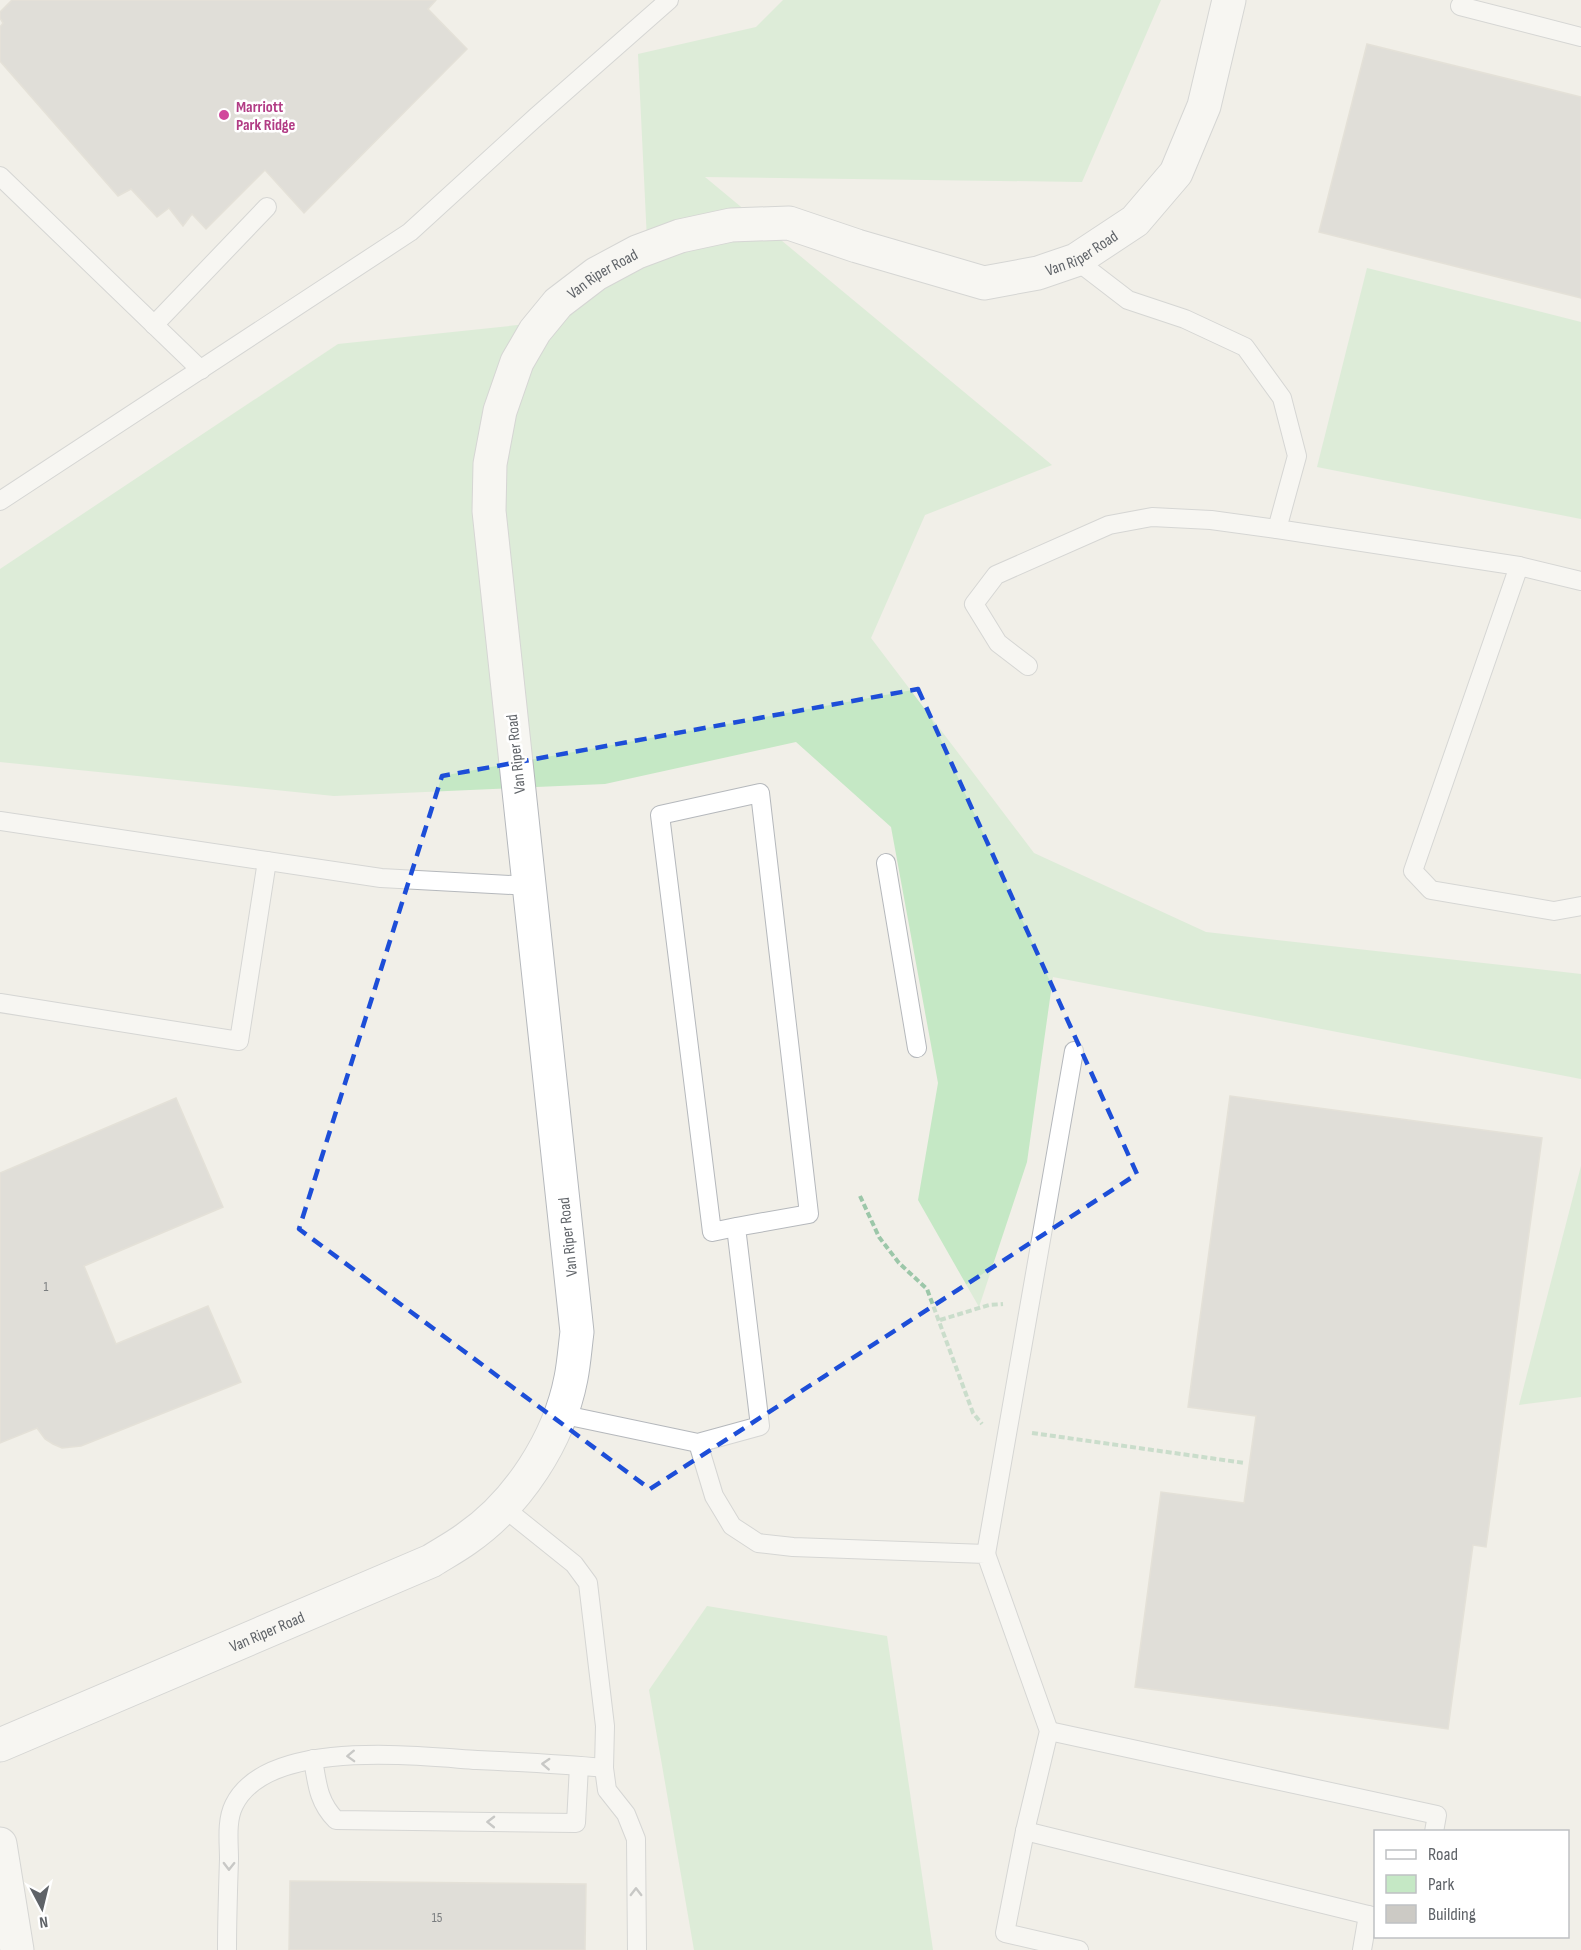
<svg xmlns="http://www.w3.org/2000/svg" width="1581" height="1950" font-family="'Sofia Sans Condensed',sans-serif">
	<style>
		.green { fill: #c5e8c5 }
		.building { fill: #cccac5; stroke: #d6d1c6; stroke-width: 1.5 }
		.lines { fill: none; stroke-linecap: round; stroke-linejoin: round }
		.service-casing { stroke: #b5b8bc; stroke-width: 20 }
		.minor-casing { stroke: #b5b8bc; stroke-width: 35 }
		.path { stroke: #9cc7a9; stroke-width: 4; stroke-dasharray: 6 3; stroke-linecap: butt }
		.service { stroke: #fff; stroke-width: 18 }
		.minor { stroke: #fff; stroke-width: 33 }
		.oneway { stroke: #979a9d }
		.marked { fill: none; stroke: #1d4ed8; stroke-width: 4.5; stroke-dasharray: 12 8; stroke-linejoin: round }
		.hotel-dot { fill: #d1479c; stroke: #fff; stroke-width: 2 }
		.labels { text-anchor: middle; stroke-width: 5; stroke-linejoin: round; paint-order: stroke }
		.number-label { font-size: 14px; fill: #7a7d7f }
		.hotel-label { font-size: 16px; font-weight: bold; fill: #b23c85; stroke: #fff; text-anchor: start }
		.street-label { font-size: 16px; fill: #5f6368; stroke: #fff }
	</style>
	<rect width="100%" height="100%" fill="#f1efe8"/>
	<g class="green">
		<polygon points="783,0 1161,0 1082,182 705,177 1052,465 925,515 871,638 1034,853 1206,932 1581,974 1581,1079 1053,977 1027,1162 979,1307 918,1200 938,1083 891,827 796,742 605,784 334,796 0,762 0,569 338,344 547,322 647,240 638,54 756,27"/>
		<polygon points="1367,268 1581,322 1581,519 1317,467"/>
		<polygon points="1581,1166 1581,1397 1519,1405"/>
		<polygon points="707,1606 887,1636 933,1950 694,1950 649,1690"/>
	</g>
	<g class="building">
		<polygon points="12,0 436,0 428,9 467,49 304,213 265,170 206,229 192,214 183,226 169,208 157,217 131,189 118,196 0,61 0,27 3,23 0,18 0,12"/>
		<polygon points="1367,44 1581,97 1581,298 1319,232"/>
		<polygon points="1230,1096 1542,1138 1486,1547 1473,1545 1448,1729 1135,1687 1161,1492 1244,1503 1256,1416 1188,1407"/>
		<polygon points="176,1098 223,1207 84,1266 116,1344 208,1306 241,1382 81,1446 62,1448 53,1444 45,1439 37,1428 0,1443 0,1173"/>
		<polygon points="290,1881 586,1884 585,1950 289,1950"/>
	</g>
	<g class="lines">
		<defs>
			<g id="service">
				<polyline points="1460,6 1581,37"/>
				<polyline points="0,176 201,370"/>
				<polyline points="1076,260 1128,300 1185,319 1245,347 1282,398 1297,456 1277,529 1519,566 1581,581"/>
				<polyline points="154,325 267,207"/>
				<polyline points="0,501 410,232 536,117 669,0"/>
				<polyline points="1519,566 1413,871 1431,890 1554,911 1581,906"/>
				<polyline points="1028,666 998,643 974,604 996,575 1109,525 1152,517 1211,520 1277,529"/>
				<polyline points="0,821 381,878 530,886"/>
				<polyline points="886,863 917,1048"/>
				<polyline points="0,1003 239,1041 267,861"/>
				<polyline points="560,1414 698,1443 760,1426 736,1227 712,1232 660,815 760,793 809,1214 736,1227"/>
				<polyline points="698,1443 714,1496 732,1526 758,1543 793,1547 986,1554 1049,1731 1025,1831 1005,1933 1079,1950"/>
				<polyline points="503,1507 574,1564 588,1583 605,1726 604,1768 607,1790 626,1814 636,1839 637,1950"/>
				<polyline points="986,1554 1074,1051"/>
				<polyline points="1049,1731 1437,1815 1434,1832"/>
				<path d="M313,1759C317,1783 318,1802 336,1820L576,1823L579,1766"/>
				<polyline points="1025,1831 1368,1915"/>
				<path d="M227,1950C227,1920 228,1889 229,1859C229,1842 226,1821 234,1805C267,1738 415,1756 477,1760C520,1762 562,1764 604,1768"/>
				<polyline points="1362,1950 1368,1915 1376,1917"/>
			</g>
			<g id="minor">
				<path id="s1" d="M0,1745L431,1561C442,1554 455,1547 466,1539C518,1503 559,1440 571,1378C574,1363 575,1347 577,1332L489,511L490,464L500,411L517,362L535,331L558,303L596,274L637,252L680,236L731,225L789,223L857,246L984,283L1038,273L1076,260L1135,221L1176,173L1204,106L1229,0"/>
				<polyline points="0,1844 17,1950"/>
			</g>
		</defs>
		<use href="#service" class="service-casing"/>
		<use href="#minor" class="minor-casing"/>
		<g class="path">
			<polyline points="860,1196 879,1237 899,1263 927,1289 973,1413 982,1424"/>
			<polyline points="940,1320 989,1305 1003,1304"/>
			<polyline points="1032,1433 1245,1463"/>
		</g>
		<use href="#service" class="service"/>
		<use href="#minor" class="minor"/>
	</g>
	<defs><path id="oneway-chevron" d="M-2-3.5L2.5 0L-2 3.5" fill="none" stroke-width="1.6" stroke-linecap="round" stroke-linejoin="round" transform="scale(1.5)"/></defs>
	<g class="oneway">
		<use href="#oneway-chevron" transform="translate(351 1756) rotate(178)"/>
		<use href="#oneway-chevron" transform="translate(546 1764) rotate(-177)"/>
		<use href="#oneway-chevron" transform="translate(491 1822) rotate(-179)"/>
		<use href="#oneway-chevron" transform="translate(229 1866) rotate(91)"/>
		<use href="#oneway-chevron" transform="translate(636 1892) rotate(-90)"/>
	</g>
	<path d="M0 0H1581V1950H0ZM918,689L1137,1174L650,1489L299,1229L442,776Z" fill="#f1efe8" fill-opacity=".55" fill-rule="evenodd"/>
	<path class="marked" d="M918,689L1137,1174L650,1489L299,1229L442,776Z"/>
	<circle class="hotel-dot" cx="224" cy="115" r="6"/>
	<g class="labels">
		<g class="number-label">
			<text x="46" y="1291">1</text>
			<text x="437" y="1922">15</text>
		</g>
		<g class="hotel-label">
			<text x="236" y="112">Marriott<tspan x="236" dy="18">Park Ridge</tspan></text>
		</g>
		<g class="street-label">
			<text dy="6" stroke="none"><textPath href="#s1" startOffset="2361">Van Riper Road</textPath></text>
			<text dy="6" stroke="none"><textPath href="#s1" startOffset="1857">Van Riper Road</textPath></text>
			<text transform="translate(515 754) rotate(-96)" y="6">Van Riper Road</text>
			<text transform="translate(567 1237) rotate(-96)" y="6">Van Riper Road</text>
			<text dy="6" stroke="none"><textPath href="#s1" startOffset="290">Van Riper Road</textPath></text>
		</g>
	</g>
	<rect x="1374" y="1830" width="195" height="108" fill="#ffffff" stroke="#bfc1c3" stroke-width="1.5"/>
	<rect x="1386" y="1850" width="30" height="9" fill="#ffffff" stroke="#bfc1c3" stroke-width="1.5"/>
	<text x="1428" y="1860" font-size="18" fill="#5f6368">Road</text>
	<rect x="1386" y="1875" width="30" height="18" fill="#c5e8c5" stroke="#bfc1c3" stroke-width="1.5"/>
	<text x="1428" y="1890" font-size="18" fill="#5f6368">Park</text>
	<rect x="1386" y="1905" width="30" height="18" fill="#cccac5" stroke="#bfc1c3" stroke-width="1.5"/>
	<text x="1428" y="1920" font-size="18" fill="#5f6368">Building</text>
	<g transform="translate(42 1908) rotate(173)" stroke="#ffffff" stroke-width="4.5" paint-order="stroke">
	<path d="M0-4.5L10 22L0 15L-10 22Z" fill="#5f6368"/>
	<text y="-9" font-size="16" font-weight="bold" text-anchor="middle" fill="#5f6368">N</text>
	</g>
</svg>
